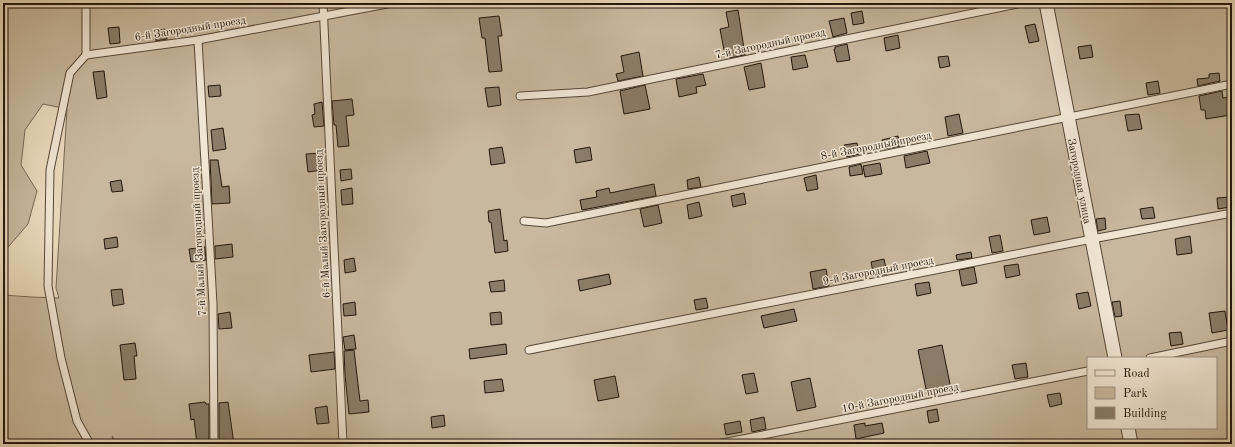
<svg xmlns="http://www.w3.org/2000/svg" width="1235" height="447" font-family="'Old Standard TT',serif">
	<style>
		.green { fill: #c8b89e; stroke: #766854; fill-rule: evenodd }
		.building { fill: #8a7c67; stroke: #23170a }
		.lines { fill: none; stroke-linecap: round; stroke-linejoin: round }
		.lane-casing { stroke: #554836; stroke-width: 9 }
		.street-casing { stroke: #554836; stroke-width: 15 }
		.lane { stroke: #f1e6d3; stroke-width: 7 }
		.street { stroke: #f1e6d3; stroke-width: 13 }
		.labels { text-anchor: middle; stroke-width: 3; stroke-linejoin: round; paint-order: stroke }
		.street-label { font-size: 11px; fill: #23170a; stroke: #f1e6d3 }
	</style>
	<rect width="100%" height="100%" fill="#ead9bc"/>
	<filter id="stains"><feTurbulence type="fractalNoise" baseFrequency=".005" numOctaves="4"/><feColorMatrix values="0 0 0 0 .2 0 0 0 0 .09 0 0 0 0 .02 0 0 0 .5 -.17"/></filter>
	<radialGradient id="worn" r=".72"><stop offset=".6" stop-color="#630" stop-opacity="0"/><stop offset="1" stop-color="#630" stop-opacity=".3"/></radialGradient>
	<path class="green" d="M3,3H1232V444H118L112,436L114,444H3V295L31,297L59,298L56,288L67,109L43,104L25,130L21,165L37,191L28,224L3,253ZM1088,358H1216V428H1088Z"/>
	<g class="building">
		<polygon points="738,10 745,55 730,58 729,49 724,50 720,29 729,27 726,12"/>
		<polygon points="862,11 864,23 853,25 851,13"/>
		<polygon points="499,16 502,36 498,36 502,71 489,72 485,38 482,38 479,18"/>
		<polygon points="844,18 847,33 833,37 829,21"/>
		<polygon points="1035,24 1039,41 1029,43 1025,26"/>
		<polygon points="119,27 120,43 110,44 108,28"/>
		<polygon points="165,29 167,39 156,41 155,31"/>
		<polygon points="898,35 900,48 886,51 884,38"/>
		<polygon points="847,44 850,60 837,62 834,49 835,49 835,47"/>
		<polygon points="1091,45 1093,57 1080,59 1078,47"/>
		<polygon points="639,52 643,76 618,81 616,74 624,72 621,56"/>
		<polygon points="805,55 808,67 793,70 791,57"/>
		<polygon points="948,56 950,66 940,68 938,57"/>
		<polygon points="761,63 765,87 749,90 744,67"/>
		<polygon points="104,71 107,97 97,99 93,72"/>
		<polygon points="1219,73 1220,81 1198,86 1197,79 1209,78 1209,74"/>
		<polygon points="703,74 706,85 696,87 697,93 679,97 676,79"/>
		<polygon points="1158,81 1160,93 1148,95 1146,83"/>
		<polygon points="220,85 221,96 209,97 208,86"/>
		<polygon points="645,85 650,109 624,114 620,91"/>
		<polygon points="499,87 501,105 488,107 485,88"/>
		<polygon points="1222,91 1223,98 1229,97 1231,115 1206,119 1205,110 1201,110 1199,96"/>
		<polygon points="352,99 354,115 346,116 349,146 338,147 336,125 334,125 332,101"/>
		<polygon points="322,102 324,126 314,127 312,115 315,114 314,104"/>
		<polygon points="959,114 963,133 948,136 945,117"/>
		<polygon points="1139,114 1142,129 1128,131 1125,115"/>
		<polygon points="223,128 226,149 213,151 211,130"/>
		<polygon points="898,136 900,146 884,149 882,140"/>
		<polygon points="857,143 859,154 847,157 844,145"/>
		<polygon points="502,147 505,163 491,165 489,149"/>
		<polygon points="590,147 592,160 576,163 574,150"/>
		<polygon points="927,151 930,163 906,168 904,156"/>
		<polygon points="321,153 323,170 308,172 306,154"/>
		<polygon points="210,160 218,160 222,187 229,186 230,203 212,204"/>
		<polygon points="880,163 882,174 865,177 863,166"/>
		<polygon points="861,164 863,174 850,176 849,167"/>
		<polygon points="351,169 352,179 341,181 340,170"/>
		<polygon points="816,175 818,189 807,191 804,178"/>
		<polygon points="699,177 701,187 688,189 687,180"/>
		<polygon points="121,180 123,191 112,192 110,182"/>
		<polygon points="654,184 656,196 582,210 580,200 597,197 596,191 609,188 610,193"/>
		<polygon points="352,188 353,204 342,205 341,190"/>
		<polygon points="744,193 746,204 733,207 731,196"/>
		<polygon points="1229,197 1230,207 1218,209 1217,198"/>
		<polygon points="699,202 702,216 689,219 687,205"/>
		<polygon points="658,205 662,223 644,227 640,209"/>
		<polygon points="1153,207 1155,218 1142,219 1140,209"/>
		<polygon points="500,209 504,241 507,240 508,251 495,253 491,222 489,222 488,211"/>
		<polygon points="1047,217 1050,232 1034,235 1031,220"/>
		<polygon points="1105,218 1106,229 1098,231 1096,219"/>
		<polygon points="1000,235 1003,251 992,253 989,237"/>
		<polygon points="1190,236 1192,253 1177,255 1175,239"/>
		<polygon points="117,237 118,247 105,249 104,239"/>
		<polygon points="232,244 233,257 215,259 215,246"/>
		<polygon points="205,247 206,260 191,262 189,249"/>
		<polygon points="971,252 972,258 957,260 956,255"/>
		<polygon points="354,258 356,271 345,273 344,260"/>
		<polygon points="884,259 887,274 874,277 871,262"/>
		<polygon points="1018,264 1020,275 1006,278 1004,266"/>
		<polygon points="974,267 977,283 962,286 959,270"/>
		<polygon points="826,269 829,286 813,289 810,272"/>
		<polygon points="609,274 611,284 580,291 578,280"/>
		<polygon points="504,280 505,291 491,292 489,282"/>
		<polygon points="929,282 931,293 917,296 915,284"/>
		<polygon points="122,289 124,304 113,306 111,290"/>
		<polygon points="1088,292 1091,306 1079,309 1076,294"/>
		<polygon points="706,298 708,308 696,310 694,300"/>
		<polygon points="1120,301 1122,316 1115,317 1112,302"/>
		<polygon points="355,302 356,315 344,316 343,304"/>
		<polygon points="794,309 797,321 764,328 761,316"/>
		<polygon points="1225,311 1228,330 1212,333 1209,313"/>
		<polygon points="230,312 232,328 219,329 218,314"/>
		<polygon points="501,312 502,324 491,325 490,313"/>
		<polygon points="1181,332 1183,344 1171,346 1169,333"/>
		<polygon points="354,335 356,349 345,350 343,337"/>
		<polygon points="135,343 137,356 134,356 136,379 124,380 120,345"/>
		<polygon points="506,344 507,354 470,359 469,349"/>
		<polygon points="942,345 951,389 927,394 918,350"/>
		<polygon points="354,350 360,401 368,400 369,412 349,414 345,375 344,351"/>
		<polygon points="334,352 335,369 311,372 309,355"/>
		<polygon points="1026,363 1028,377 1015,379 1012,365"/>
		<polygon points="754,373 758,392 746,394 742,375"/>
		<polygon points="615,376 619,397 598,401 594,380"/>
		<polygon points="810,378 816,407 797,411 791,382"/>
		<polygon points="502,379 504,391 485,393 484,381"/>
		<polygon points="1060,393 1062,404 1050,407 1047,395"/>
		<polygon points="205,402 206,404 209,404 209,444 197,444 194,419 191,420 189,404"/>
		<polygon points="228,402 234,444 219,444 219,403"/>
		<polygon points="327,406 329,423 317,424 315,408"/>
		<polygon points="937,409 939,421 929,423 927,411"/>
		<polygon points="444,415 445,426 432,428 431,417"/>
		<polygon points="764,417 766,429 752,432 750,420"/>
		<polygon points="740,421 742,432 726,435 724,424"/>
		<polygon points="865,423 865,426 882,423 884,433 856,439 854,425"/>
	</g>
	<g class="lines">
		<defs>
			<g id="lane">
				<polyline points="86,3 86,55"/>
				<polyline points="323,3 343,444"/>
				<polyline points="198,40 213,304 214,444"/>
				<polyline points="86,55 70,73 50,170 48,286 61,358 77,421 90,444"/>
				<polyline points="86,55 198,40 392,3"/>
				<polyline points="520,96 588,92 1022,3"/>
				<polyline points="524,221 546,223 1232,84"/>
				<polyline points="529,350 1092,239 1232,213"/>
				<polyline points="1150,358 1232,341"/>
				<polyline points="717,444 1088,371"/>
			</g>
			<g id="street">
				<polyline points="1046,3 1115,358"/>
				<polyline points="1128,428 1131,444"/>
			</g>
		</defs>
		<use href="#lane" class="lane-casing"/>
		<use href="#street" class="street-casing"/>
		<use href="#lane" class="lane"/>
		<use href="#street" class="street"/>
	</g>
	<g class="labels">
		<g class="street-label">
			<text transform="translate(190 28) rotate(-9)" y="4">6-й Загородный проезд</text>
			<text transform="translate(770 43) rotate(-12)" y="4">7-й Загородный проезд</text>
			<text transform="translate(876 145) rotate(-11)" y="4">8-й Загородный проезд</text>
			<text transform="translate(1080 181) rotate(79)" y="4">Загородная улица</text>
			<text transform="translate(322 224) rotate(-93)" y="4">6-й Малый Загородный проезд</text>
			<text transform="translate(198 242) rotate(-93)" y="4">7-й Малый Загородный проезд</text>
			<text transform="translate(878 270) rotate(-11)" y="4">9-й Загородный проезд</text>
			<text transform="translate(900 397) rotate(-11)" y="4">10-й Загородный проезд</text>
		</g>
	</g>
	<rect width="1235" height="447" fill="none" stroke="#ead9bc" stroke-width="16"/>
	<rect x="4" y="4" width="1227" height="439" fill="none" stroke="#23170a" stroke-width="2"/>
	<rect x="8" y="8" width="1219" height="431" fill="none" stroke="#23170a"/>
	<rect x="1087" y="357" width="130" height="72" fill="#f1e6d3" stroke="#9f9383"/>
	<rect x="1095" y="370" width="20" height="6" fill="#f1e6d3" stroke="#9f9383"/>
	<text x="1123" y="377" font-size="12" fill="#23170a">Road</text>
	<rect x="1095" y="387" width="20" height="12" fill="#c8b89e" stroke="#9f9383"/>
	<text x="1123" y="397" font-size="12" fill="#23170a">Park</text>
	<rect x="1095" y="407" width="20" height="12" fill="#8a7c67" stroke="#9f9383"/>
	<text x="1123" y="417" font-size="12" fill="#23170a">Building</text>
	<rect width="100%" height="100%" filter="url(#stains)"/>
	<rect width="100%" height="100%" fill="url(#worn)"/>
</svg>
